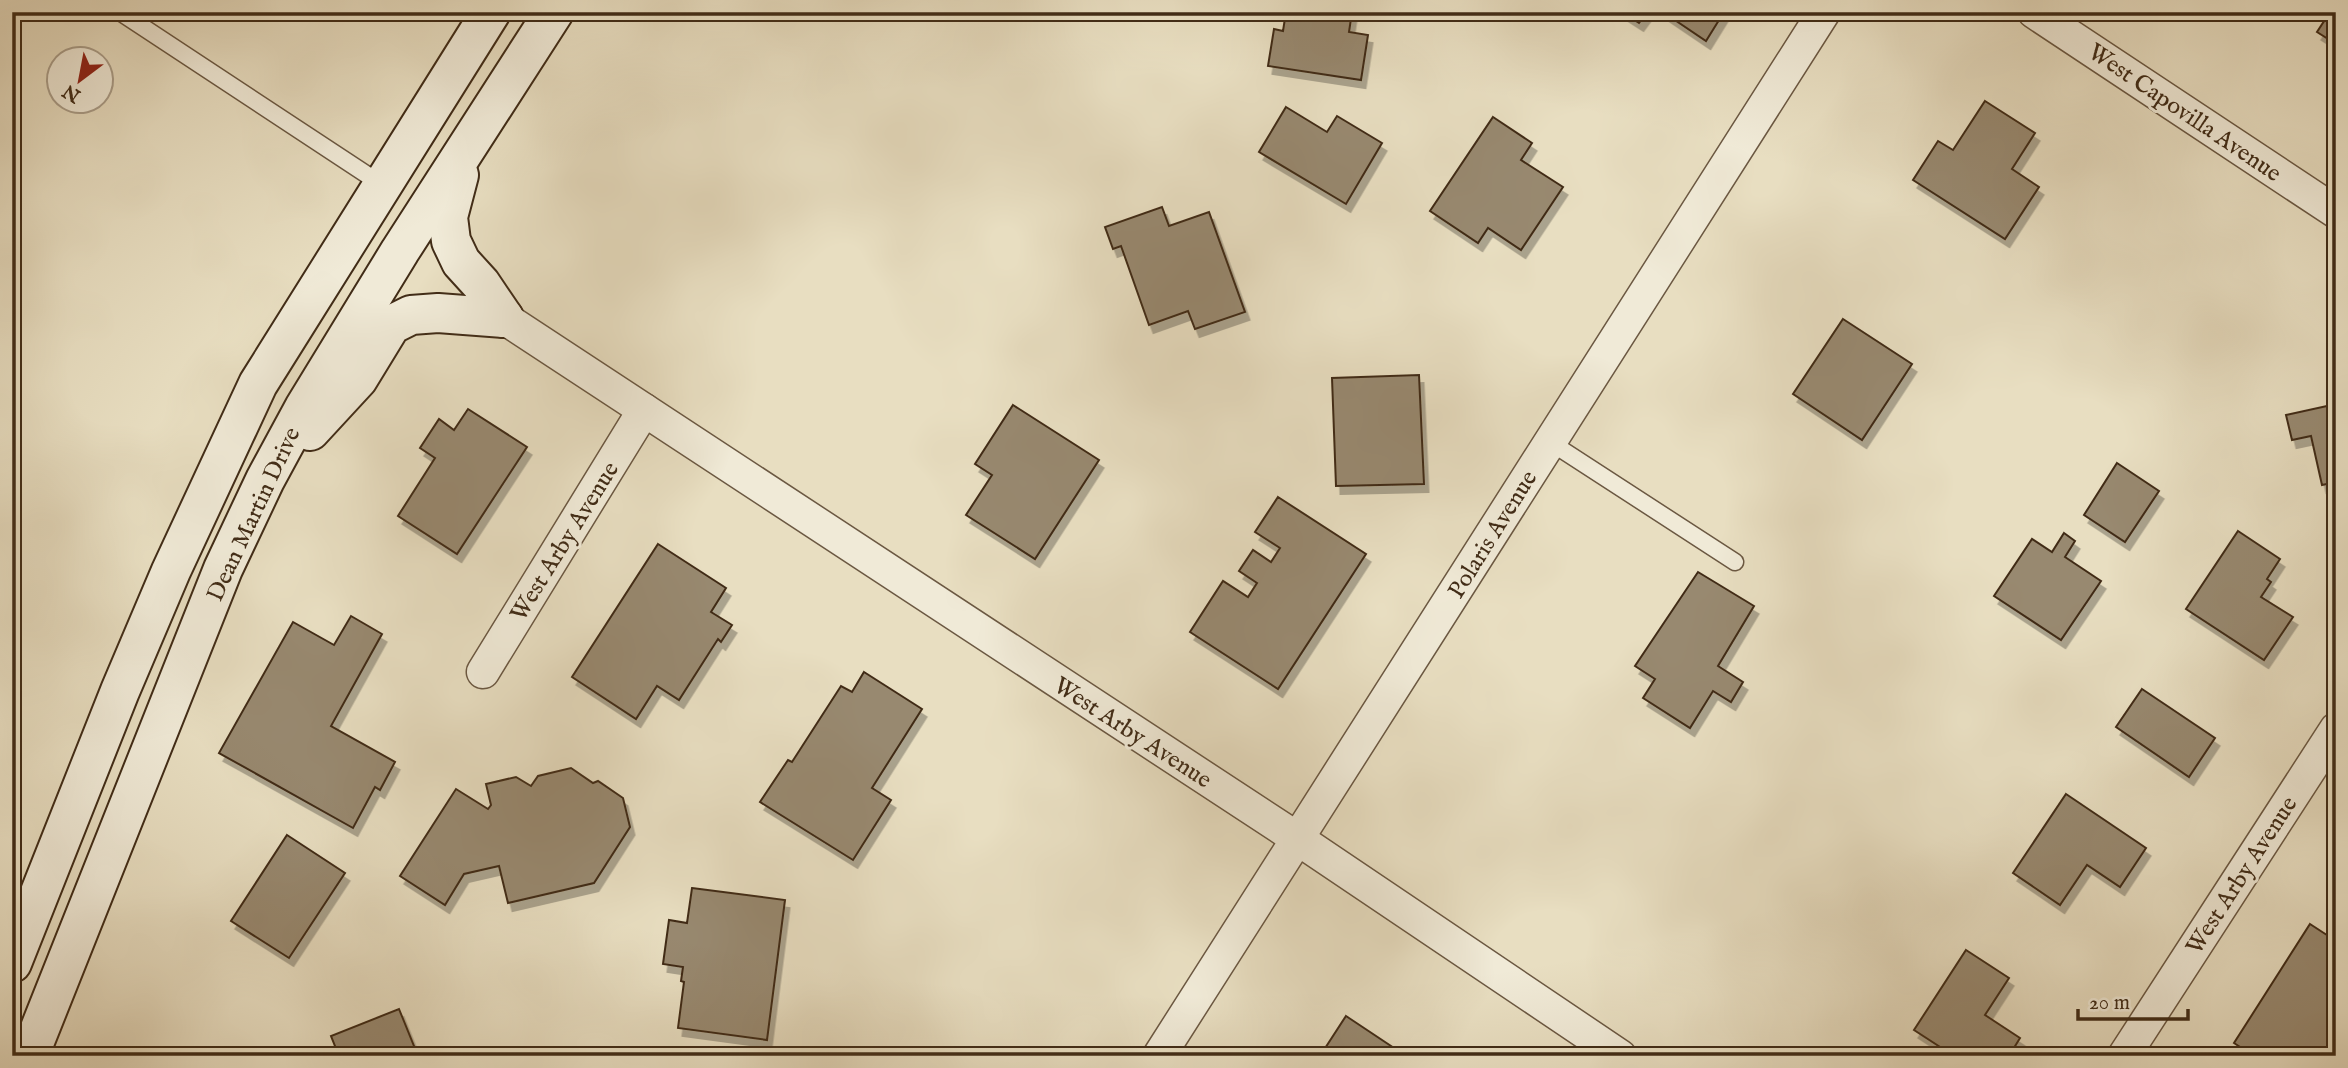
<svg xmlns="http://www.w3.org/2000/svg" width="2348" height="1068" font-family="'IM FELL English',serif">
	<style>
		.building { fill: #98896f; stroke: #412c17; stroke-width: 2; filter: url(#shadow) }
		.lines { fill: none; stroke-linecap: round; stroke-linejoin: round }
		.service-casing { stroke: #6b5842; stroke-width: 19 }
		.minor-casing { stroke: #6b5842; stroke-width: 35 }
		.secondary-casing { stroke: #412c17; stroke-width: 42 }
		.service { stroke: #f0ead7; stroke-width: 16 }
		.minor { stroke: #f0ead7; stroke-width: 32 }
		.secondary { stroke: #f0ead7; stroke-width: 38 }
		.labels { text-anchor: middle; stroke-width: 6; stroke-linejoin: round; paint-order: stroke }
		.street-label { font-size: 24px; fill: #412c17; stroke: #f0ead7 }
	</style>
	<defs>
		<filter id="shadow"><feDropShadow dx="4.5" dy="8" stdDeviation="0" flood-color="#0004"/></filter>
	</defs>
	<rect width="100%" height="100%" fill="#e8dec1"/>
	<filter id="stains"><feTurbulence type="fractalNoise" baseFrequency=".00286" numOctaves="4"/><feColorMatrix values="0 0 0 0 .2 0 0 0 0 .09 0 0 0 0 .02 0 0 0 .5 -.17"/></filter>
	<radialGradient id="worn" r=".72"><stop offset=".6" stop-color="#630" stop-opacity="0"/><stop offset="1" stop-color="#630" stop-opacity=".3"/></radialGradient>
	<g class="building">
		<polygon points="1286,12 1352,12 1349,32 1368,35 1361,80 1268,66 1274,29 1283,31"/>
		<polygon points="1622,12 1647,12 1639,23"/>
		<polygon points="1663,12 1724,12 1706,41"/>
		<polygon points="2330,12 2336,12 2336,44 2317,32"/>
		<polygon points="1985,101 2035,133 2012,169 2039,187 2005,239 1913,180 1938,141 1953,150"/>
		<polygon points="1286,107 1327,132 1337,116 1382,143 1346,204 1259,152"/>
		<polygon points="1493,117 1532,143 1521,160 1563,187 1521,250 1488,228 1478,243 1430,211"/>
		<polygon points="1162,207 1169,226 1209,212 1245,312 1195,329 1188,311 1149,325 1121,246 1113,249 1105,227"/>
		<polygon points="1843,319 1912,364 1862,440 1793,394"/>
		<polygon points="1419,375 1424,484 1336,486 1332,378"/>
		<polygon points="2336,404 2336,482 2322,485 2311,436 2292,440 2286,415"/>
		<polygon points="1013,405 1099,460 1035,559 966,515 992,475 975,464"/>
		<polygon points="468,409 527,447 457,554 398,516 435,458 420,448 439,419 454,430"/>
		<polygon points="2117,463 2159,491 2125,542 2084,515"/>
		<polygon points="1278,497 1366,554 1278,689 1190,632 1223,581 1248,597 1257,583 1239,571 1253,550 1271,562 1280,548 1255,532"/>
		<polygon points="2238,531 2280,559 2267,579 2271,582 2261,597 2293,617 2264,660 2186,609"/>
		<polygon points="2064,533 2075,541 2065,557 2101,581 2061,640 1994,596 2032,539 2052,552"/>
		<polygon points="658,544 726,588 711,612 732,625 721,642 718,639 679,700 657,686 636,719 572,677"/>
		<polygon points="1698,572 1754,606 1718,666 1743,682 1731,702 1713,691 1690,728 1643,698 1655,679 1635,666"/>
		<polygon points="351,616 382,634 331,726 395,762 380,790 375,787 353,828 219,753 293,622 334,645"/>
		<polygon points="864,672 922,709 872,788 891,800 853,860 760,802 788,760 792,762 841,686 852,692"/>
		<polygon points="2142,689 2215,738 2189,777 2116,727"/>
		<polygon points="571,768 593,783 598,781 623,798 630,827 594,883 508,903 499,866 464,874 445,905 400,876 456,789 488,809 491,805 486,784 516,777 531,786 538,776"/>
		<polygon points="2066,794 2146,848 2120,887 2087,865 2060,905 2013,873"/>
		<polygon points="287,835 345,873 289,958 231,921"/>
		<polygon points="692,888 785,900 767,1040 678,1028 684,982 681,981 683,967 663,964 669,920 687,923"/>
		<polygon points="2310,924 2336,941 2336,1035 2322,1056 2254,1056 2234,1043"/>
		<polygon points="1966,950 2009,978 1985,1015 2020,1038 2009,1056 1954,1056 1914,1030"/>
		<polygon points="399,1009 418,1056 339,1056 331,1036"/>
		<polygon points="1346,1016 1406,1056 1320,1056"/>
	</g>
	<g class="lines">
		<defs>
			<g id="service">
				<polyline points="120,12 381,184"/>
				<polyline points="1550,442 1735,562"/>
			</g>
			<g id="minor">
				<polyline points="2034,12 2336,212"/>
				<polyline points="504,318 1298,839 1620,1056"/>
				<polyline points="483,672 644,410"/>
				<polyline points="1159,1056 1824,12"/>
				<polyline points="2124,1056 2336,729"/>
			</g>
			<g id="secondary">
				<polyline points="459,175 448,217 451,241 461,262 481,284 504,318"/>
				<polyline points="310,431 358,379 391,325 411,315 438,313 504,318"/>
				<polyline points="12,963 120,691 171,571 258,384 491,12"/>
				<polyline points="29,1056 223,569 265,480 304,408 400,251 554,12"/>
			</g>
		</defs>
		<use href="#service" class="service-casing"/>
		<use href="#minor" class="minor-casing"/>
		<use href="#secondary" class="secondary-casing"/>
		<use href="#service" class="service"/>
		<use href="#minor" class="minor"/>
		<use href="#secondary" class="secondary"/>
	</g>
	<g class="labels">
		<g class="street-label">
			<text transform="translate(2185 112) rotate(34)" y="8">West Capovilla Avenue</text>
			<text transform="translate(253 514) rotate(-65)" y="8">Dean Martin Drive</text>
			<text transform="translate(1492 534) rotate(-58)" y="8">Polaris Avenue</text>
			<text transform="translate(564 541) rotate(-58)" y="8">West Arby Avenue</text>
			<text transform="translate(1133 732) rotate(33)" y="8">West Arby Avenue</text>
			<text transform="translate(2241 875) rotate(-57)" y="8">West Arby Avenue</text>
		</g>
	</g>
	<rect width="2348" height="1068" fill="none" stroke="#e8dec1" stroke-width="42"/>
	<rect x="14" y="14" width="2320" height="1040" fill="none" stroke="#412c17" stroke-width="3.5"/>
	<rect x="21" y="21" width="2306" height="1026" fill="none" stroke="#412c17" stroke-width="2"/>
	<g transform="translate(80 80) rotate(212)"><circle r="33" fill="#f0ead7" stroke="#aa9e8a" stroke-width="2"/>
	<path d="M0-5L12 26L0 18L-12 26Z" fill="#8f2418"/>
	<text y="-10" font-size="19" font-weight="bold" text-anchor="middle" fill="#412c17">N</text>
	</g>
	<path d="M2078 1009v10h110v-10" fill="none" stroke="#412c17" stroke-width="3.5"/>
	<text x="2089" y="1009" font-size="21" fill="#412c17" stroke="#f0ead7" stroke-width="5" paint-order="stroke">20 m</text>
	<rect width="100%" height="100%" filter="url(#stains)"/>
	<rect width="100%" height="100%" fill="url(#worn)"/>
</svg>
